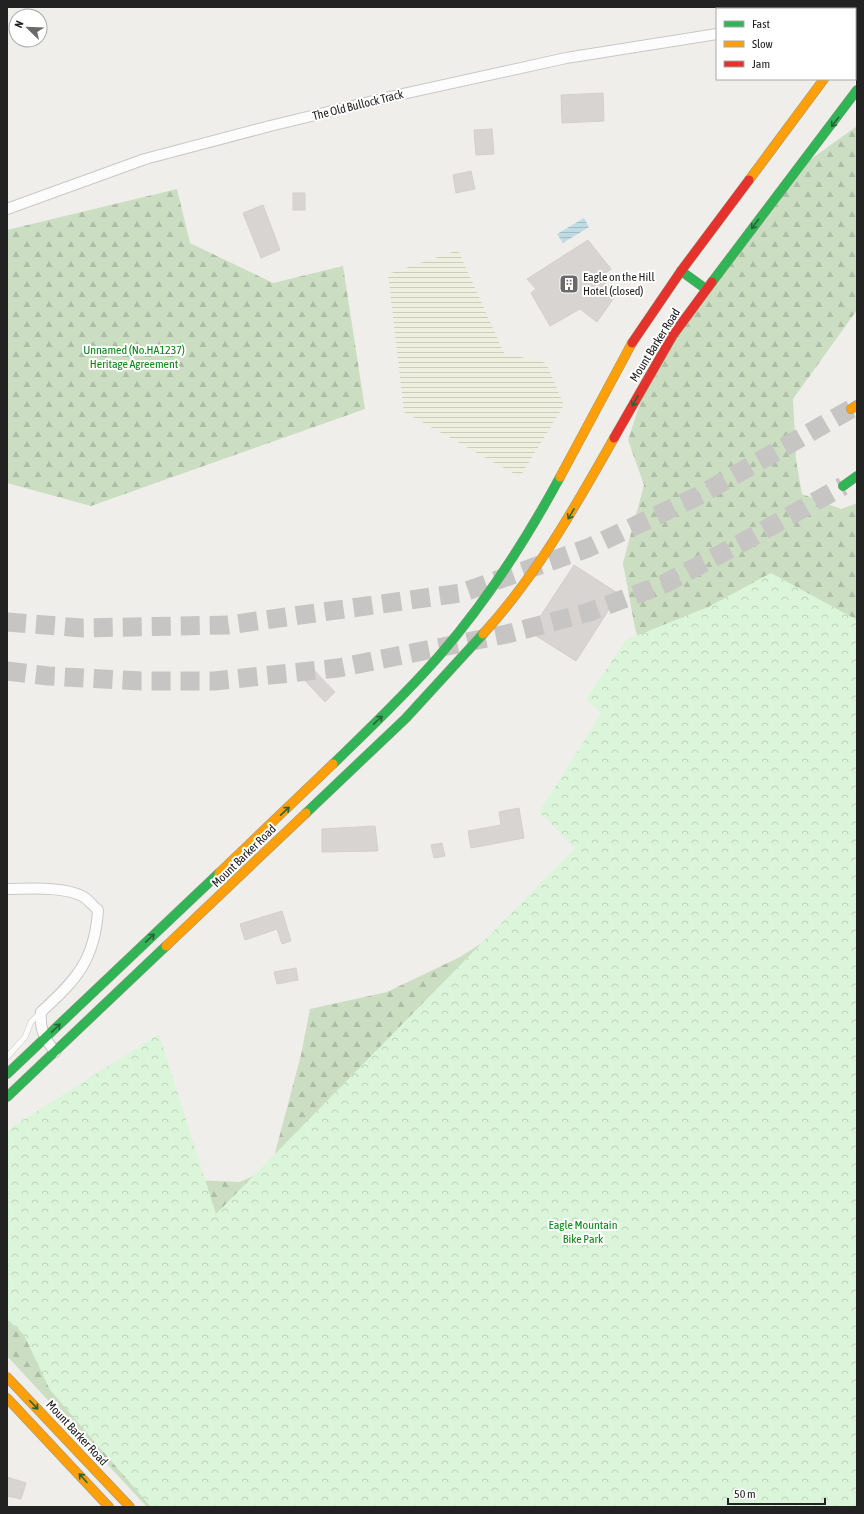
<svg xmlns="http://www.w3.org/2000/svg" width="864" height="1514" font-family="'Asap Condensed',sans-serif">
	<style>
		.farmland { fill: url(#farmland-rules) }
		.forest { fill: url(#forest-firs) }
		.park { fill: url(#park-crowns) }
		.water { fill: url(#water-rules) }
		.building { fill: #d7d4d2; stroke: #d3d0cc }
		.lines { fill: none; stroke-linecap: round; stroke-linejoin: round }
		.highway-tunnel { stroke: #c7c5c3; stroke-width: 19; stroke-dasharray: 19 10; stroke-linecap: butt }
		.lane-casing { stroke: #c9c8c7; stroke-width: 6 }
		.street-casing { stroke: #c9c8c7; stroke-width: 12 }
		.fast-casing { stroke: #999a82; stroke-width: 10 }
		.slow-casing { stroke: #999a82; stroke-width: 10 }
		.jam-casing { stroke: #999a82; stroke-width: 10 }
		.lane { stroke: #fdfcfc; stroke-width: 5 }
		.street { stroke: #fdfcfc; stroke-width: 10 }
		.fast { stroke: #30b455; stroke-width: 9 }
		.slow { stroke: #ff9f0a; stroke-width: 9 }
		.jam { stroke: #e5322d; stroke-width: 9 }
		.oneway { stroke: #286439 }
		.labels { text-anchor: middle; stroke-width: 4; stroke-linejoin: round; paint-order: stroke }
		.street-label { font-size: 12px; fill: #222; stroke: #fff }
		.poi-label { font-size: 12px; fill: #222; stroke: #fff; text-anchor: start }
		.park-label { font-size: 12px; fill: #0c8416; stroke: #fff }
	</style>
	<defs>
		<pattern id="farmland-rules" width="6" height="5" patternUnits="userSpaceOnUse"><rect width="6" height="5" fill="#efefdf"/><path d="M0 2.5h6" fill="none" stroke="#cdcdbf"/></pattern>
		<pattern id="forest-firs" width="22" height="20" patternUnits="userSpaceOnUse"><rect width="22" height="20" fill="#cbdec1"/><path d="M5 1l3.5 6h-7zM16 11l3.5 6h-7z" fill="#aebea6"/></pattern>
		<pattern id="park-crowns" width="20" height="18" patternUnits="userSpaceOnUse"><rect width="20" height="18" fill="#daf5da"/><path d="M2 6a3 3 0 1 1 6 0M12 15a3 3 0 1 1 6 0" fill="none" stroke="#bbd2bb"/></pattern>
		<pattern id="water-rules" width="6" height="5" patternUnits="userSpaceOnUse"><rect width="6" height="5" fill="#bfdbe3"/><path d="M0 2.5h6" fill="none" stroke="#a4bcc2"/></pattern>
	</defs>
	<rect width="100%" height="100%" fill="#f0eeeb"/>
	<polygon class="farmland" points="458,250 504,353 546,363 564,405 520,477 404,412 388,274"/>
	<g class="forest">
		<polygon points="857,126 857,310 793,399 796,460 802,494 841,509 857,503 857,1507 147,1507 7,1356 7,1200 192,1180 240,1182 271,1168 301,1055 310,1009 387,992 460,957 557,895 660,714 635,628 623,563 644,485 628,440 649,375 800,167"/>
		<polygon points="177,189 190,243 273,283 343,266 365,409 91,506 7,483 7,230"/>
	</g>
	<polygon class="park" points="771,573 857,620 857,1507 151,1507 50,1390 24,1335 7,1319 7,1132 10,1128 159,1034 216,1214 575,848 539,812 601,714 586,699 626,640 708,607"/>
	<polygon class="water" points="584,218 589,227 563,243 557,234"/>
	<g class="building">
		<polygon points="603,93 604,121 562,123 561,95"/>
		<polygon points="492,129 494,154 476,155 474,130"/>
		<polygon points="471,171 475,189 456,193 453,175"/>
		<rect x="293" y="193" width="12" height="17"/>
		<polygon points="263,205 280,250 261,258 243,213"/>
		<polygon points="588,240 611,269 598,279 618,292 597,322 580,309 550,326 531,293 536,289 527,279"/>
		<polygon points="574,565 619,594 576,661 530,632"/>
		<polygon points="310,666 335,692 325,702 300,675"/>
		<polygon points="519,808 524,838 471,848 468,831 501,825 499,812"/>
		<polygon points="375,826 378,851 322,852 322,829"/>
		<polygon points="442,843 445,856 434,858 431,845"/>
		<polygon points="282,911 291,941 282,944 277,929 245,940 240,924"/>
		<polygon points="296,968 298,980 277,984 274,972"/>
		<polygon points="7,1477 26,1483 21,1499 7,1496"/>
	</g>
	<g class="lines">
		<g class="highway-tunnel">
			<polyline points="7,622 82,628 228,625 461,593 588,548 698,496 851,409"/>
			<polyline points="7,671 48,676 141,681 214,681 338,668 507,634 586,613 664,584 745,541 843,486"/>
		</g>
		<defs>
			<polyline id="lane" points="7,1057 25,1037 31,1022 39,1014"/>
			<g id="street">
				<polyline points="787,9 791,7"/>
				<polyline points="7,209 145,159 270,126 398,95 566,58 717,34"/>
				<path d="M7,889C28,889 63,886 82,896C88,899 93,906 98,910C95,960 76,980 41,1012C39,1029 45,1039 55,1052"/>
			</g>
			<g id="fast">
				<polyline points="855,38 857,35"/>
				<polyline points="681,271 706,289"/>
				<polyline points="712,282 857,90"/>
				<polyline points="843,486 857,476"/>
				<path d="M333,764C369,729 406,694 439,656C486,602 526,540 560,477"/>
				<polyline points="306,813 406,718 483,634"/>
				<polyline points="7,1074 219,873"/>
				<polyline points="7,1097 166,946"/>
			</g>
			<g id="slow">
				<polyline points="749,180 824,79"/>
				<polyline points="851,409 857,405"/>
				<polyline points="560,477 632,343"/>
				<path d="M483,634C537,575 575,507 614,438"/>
				<polyline points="219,873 333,764"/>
				<polyline points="166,946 306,813"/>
				<polyline points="7,1377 130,1507"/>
				<polyline points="7,1398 109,1507"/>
			</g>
			<g id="jam">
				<polyline points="632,343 681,271 749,180"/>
				<polyline points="614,438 673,335 712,282"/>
			</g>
		</defs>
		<use href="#lane" class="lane-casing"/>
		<use href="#street" class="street-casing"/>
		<use href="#fast" class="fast-casing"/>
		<use href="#slow" class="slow-casing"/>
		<use href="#jam" class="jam-casing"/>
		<use href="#lane" class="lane"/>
		<use href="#street" class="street"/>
		<use href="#fast" class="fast"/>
		<use href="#slow" class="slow"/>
		<use href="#jam" class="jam"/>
	</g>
	<defs><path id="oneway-shaft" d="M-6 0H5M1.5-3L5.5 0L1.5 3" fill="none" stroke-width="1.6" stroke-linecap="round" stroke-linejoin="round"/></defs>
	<g class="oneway">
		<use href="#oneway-shaft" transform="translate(835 122) rotate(127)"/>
		<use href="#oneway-shaft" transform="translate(755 224) rotate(127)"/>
		<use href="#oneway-shaft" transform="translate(635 401) rotate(118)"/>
		<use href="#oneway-shaft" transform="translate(571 514) rotate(120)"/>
		<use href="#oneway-shaft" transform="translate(378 720) rotate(-44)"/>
		<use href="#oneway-shaft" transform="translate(285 811) rotate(-43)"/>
		<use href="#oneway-shaft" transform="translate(150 938) rotate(-43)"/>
		<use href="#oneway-shaft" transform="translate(56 1028) rotate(-44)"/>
		<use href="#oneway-shaft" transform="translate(34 1405) rotate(46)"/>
		<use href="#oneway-shaft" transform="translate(83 1478) rotate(-132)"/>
	</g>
	<defs>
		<symbol id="building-square" viewBox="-11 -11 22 22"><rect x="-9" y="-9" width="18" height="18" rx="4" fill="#6a6968" stroke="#fff"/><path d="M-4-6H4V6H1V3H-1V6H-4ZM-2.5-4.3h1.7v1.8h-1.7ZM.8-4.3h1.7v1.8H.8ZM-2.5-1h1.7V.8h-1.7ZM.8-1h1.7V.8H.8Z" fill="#fff"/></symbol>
	</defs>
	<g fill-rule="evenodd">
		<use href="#building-square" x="558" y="273" width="22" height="22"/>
	</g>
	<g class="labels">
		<g class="street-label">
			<text transform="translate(358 105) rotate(-14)" y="4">The Old Bullock Track</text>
			<text transform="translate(655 345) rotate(-58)" y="4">Mount Barker Road</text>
			<text transform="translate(244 856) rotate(-44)" y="4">Mount Barker Road</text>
			<text transform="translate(77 1433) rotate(47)" y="4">Mount Barker Road</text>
		</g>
		<g class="poi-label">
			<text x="583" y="281">Eagle on the Hill<tspan x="583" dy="14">Hotel (closed)</tspan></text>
		</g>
		<g class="park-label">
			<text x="134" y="354">Unnamed (No.HA1237)<tspan x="134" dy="14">Heritage Agreement</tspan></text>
			<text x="583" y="1229">Eagle Mountain<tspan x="583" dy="14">Bike Park</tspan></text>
		</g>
	</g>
	<rect width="864" height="1514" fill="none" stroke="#222222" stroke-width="16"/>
	<rect x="716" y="8" width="140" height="72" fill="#ffffff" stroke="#a7a7a7"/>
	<rect x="724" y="21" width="20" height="6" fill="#30b455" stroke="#a7a7a7"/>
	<text x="752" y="28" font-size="12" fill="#222222">Fast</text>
	<rect x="724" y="41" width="20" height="6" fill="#ff9f0a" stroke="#a7a7a7"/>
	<text x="752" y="48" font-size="12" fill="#222222">Slow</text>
	<rect x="724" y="61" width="20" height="6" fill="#e5322d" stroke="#a7a7a7"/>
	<text x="752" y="68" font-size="12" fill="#222222">Jam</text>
	<g transform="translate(28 28) rotate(293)"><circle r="19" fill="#ffffff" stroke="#a7a7a7"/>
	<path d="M0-3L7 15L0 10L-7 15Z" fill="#6a6968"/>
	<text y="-6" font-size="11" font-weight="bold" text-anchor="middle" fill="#222222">N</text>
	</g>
	<path d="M728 1498v6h97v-6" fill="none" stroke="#222222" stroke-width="2"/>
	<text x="734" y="1498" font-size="12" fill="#222222" stroke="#ffffff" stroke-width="3" paint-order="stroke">50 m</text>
</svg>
